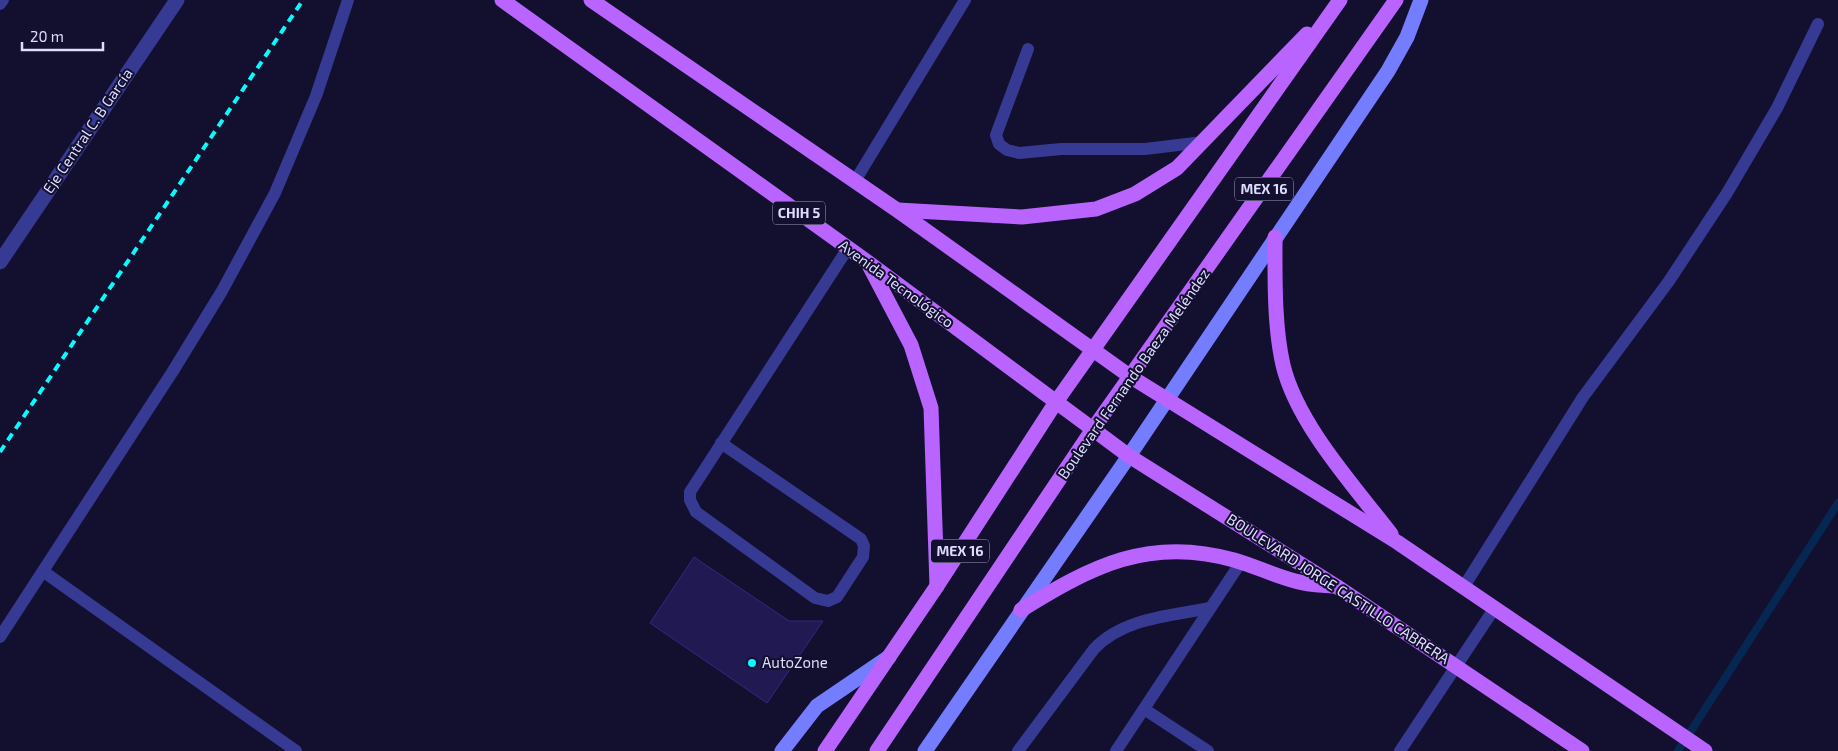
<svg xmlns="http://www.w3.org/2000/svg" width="1838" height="751" font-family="'Exo 2',sans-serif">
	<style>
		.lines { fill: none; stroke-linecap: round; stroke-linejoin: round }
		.stream { stroke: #052752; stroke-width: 8 }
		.building { fill: #201952; stroke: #342980 }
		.lane { stroke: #363a92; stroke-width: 12 }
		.street { stroke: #363a92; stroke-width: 15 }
		.secondary { stroke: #747cff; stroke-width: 15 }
		.primary { stroke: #b964ff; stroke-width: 15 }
		.rail { stroke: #09faff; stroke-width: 4; stroke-dasharray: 8 6; stroke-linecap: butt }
		.poi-dot { fill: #09faff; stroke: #120f2f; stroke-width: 2 }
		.labels { text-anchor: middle; stroke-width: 4; stroke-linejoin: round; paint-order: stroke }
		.shield { fill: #120f2f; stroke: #a19fc1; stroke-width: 1 }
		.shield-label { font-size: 14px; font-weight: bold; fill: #deddff }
		.street-label { font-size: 15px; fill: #deddff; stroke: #120f2f }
		.poi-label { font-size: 15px; fill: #deddff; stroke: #120f2f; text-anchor: start }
	</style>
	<rect width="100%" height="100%" fill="#120f2f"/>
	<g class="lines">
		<polyline class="stream" points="1678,751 1838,503"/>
	</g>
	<polygon class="building" points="694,557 789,621 823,621 767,703 650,623"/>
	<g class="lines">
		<g class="lane">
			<polyline points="0,4 3,0"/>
			<polyline points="1028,49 996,135 999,144 1007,150 1019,153 1061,149 1145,149 1203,142"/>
			<polyline points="855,181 965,0"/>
			<polyline points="721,443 861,539 864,546 863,557 837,597 828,601 815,598 696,512 690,500 690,492 848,248"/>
			<polyline points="44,572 296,751"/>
			<polyline points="1463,588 1583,397 1669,281 1727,193 1777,108 1818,24"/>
			<polyline points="0,637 173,371 222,291 275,193 316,96 348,0"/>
			<polyline points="1144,709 1208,751"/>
			<path d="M1018,751L1094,649C1123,618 1170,616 1210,608"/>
			<polyline points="1116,751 1241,562"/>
			<polyline points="1400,751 1494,609"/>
		</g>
		<polyline class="street" points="0,262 177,0"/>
		<g class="secondary">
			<polyline points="782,751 817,706 889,657"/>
			<polyline points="925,751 1129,456 1388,71 1407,37 1421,0"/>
		</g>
		<g class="primary">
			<polyline points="502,0 869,263 1129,456 1336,586 1582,751"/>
			<polyline points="591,0 897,210 1131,377 1397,542 1705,751"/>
			<polyline points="898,210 1022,217 1096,209 1135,194 1177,168 1307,34"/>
			<path d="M1275,237C1275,277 1274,326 1283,365C1297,424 1355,487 1391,534"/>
			<polyline points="870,267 911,345 931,408 937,586"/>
			<path d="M1021,610C1092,566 1149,536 1234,560C1255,566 1275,576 1295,581C1308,585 1321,585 1333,586"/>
			<polyline points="825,751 937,586 1056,402 1340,0"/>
			<polyline points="877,751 1093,429 1396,0"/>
		</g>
		<polyline class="rail" points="0,452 303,0"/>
	</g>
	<circle class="poi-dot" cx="752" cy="663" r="5"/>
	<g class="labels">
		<g class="shield">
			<rect x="1235" y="177.5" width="58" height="23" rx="4"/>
			<rect x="773" y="201.5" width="52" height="23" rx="4"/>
			<rect x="931" y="539.5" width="58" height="23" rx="4"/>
		</g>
		<g class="shield-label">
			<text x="1264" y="194">MEX 16</text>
			<text x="799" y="218">CHIH 5</text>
			<text x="960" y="556">MEX 16</text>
		</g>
		<g class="street-label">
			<text transform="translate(88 131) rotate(-56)" y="5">Eje Central C. B García</text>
			<text transform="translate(896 284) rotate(36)" y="5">Avenida Tecnológico</text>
			<text transform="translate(1134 374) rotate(-55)" y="5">Boulevard Fernando Baeza Meléndez</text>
			<text transform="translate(1338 589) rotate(33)" y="5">BOULEVARD JORGE CASTILLO CABRERA</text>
		</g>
		<g class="poi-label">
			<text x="762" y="668">AutoZone</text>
		</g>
	</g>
	<path d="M22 42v8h81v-8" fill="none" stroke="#deddff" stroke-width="2.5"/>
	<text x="30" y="42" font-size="15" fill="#deddff" stroke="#120f2f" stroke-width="4" paint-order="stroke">20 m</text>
</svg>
